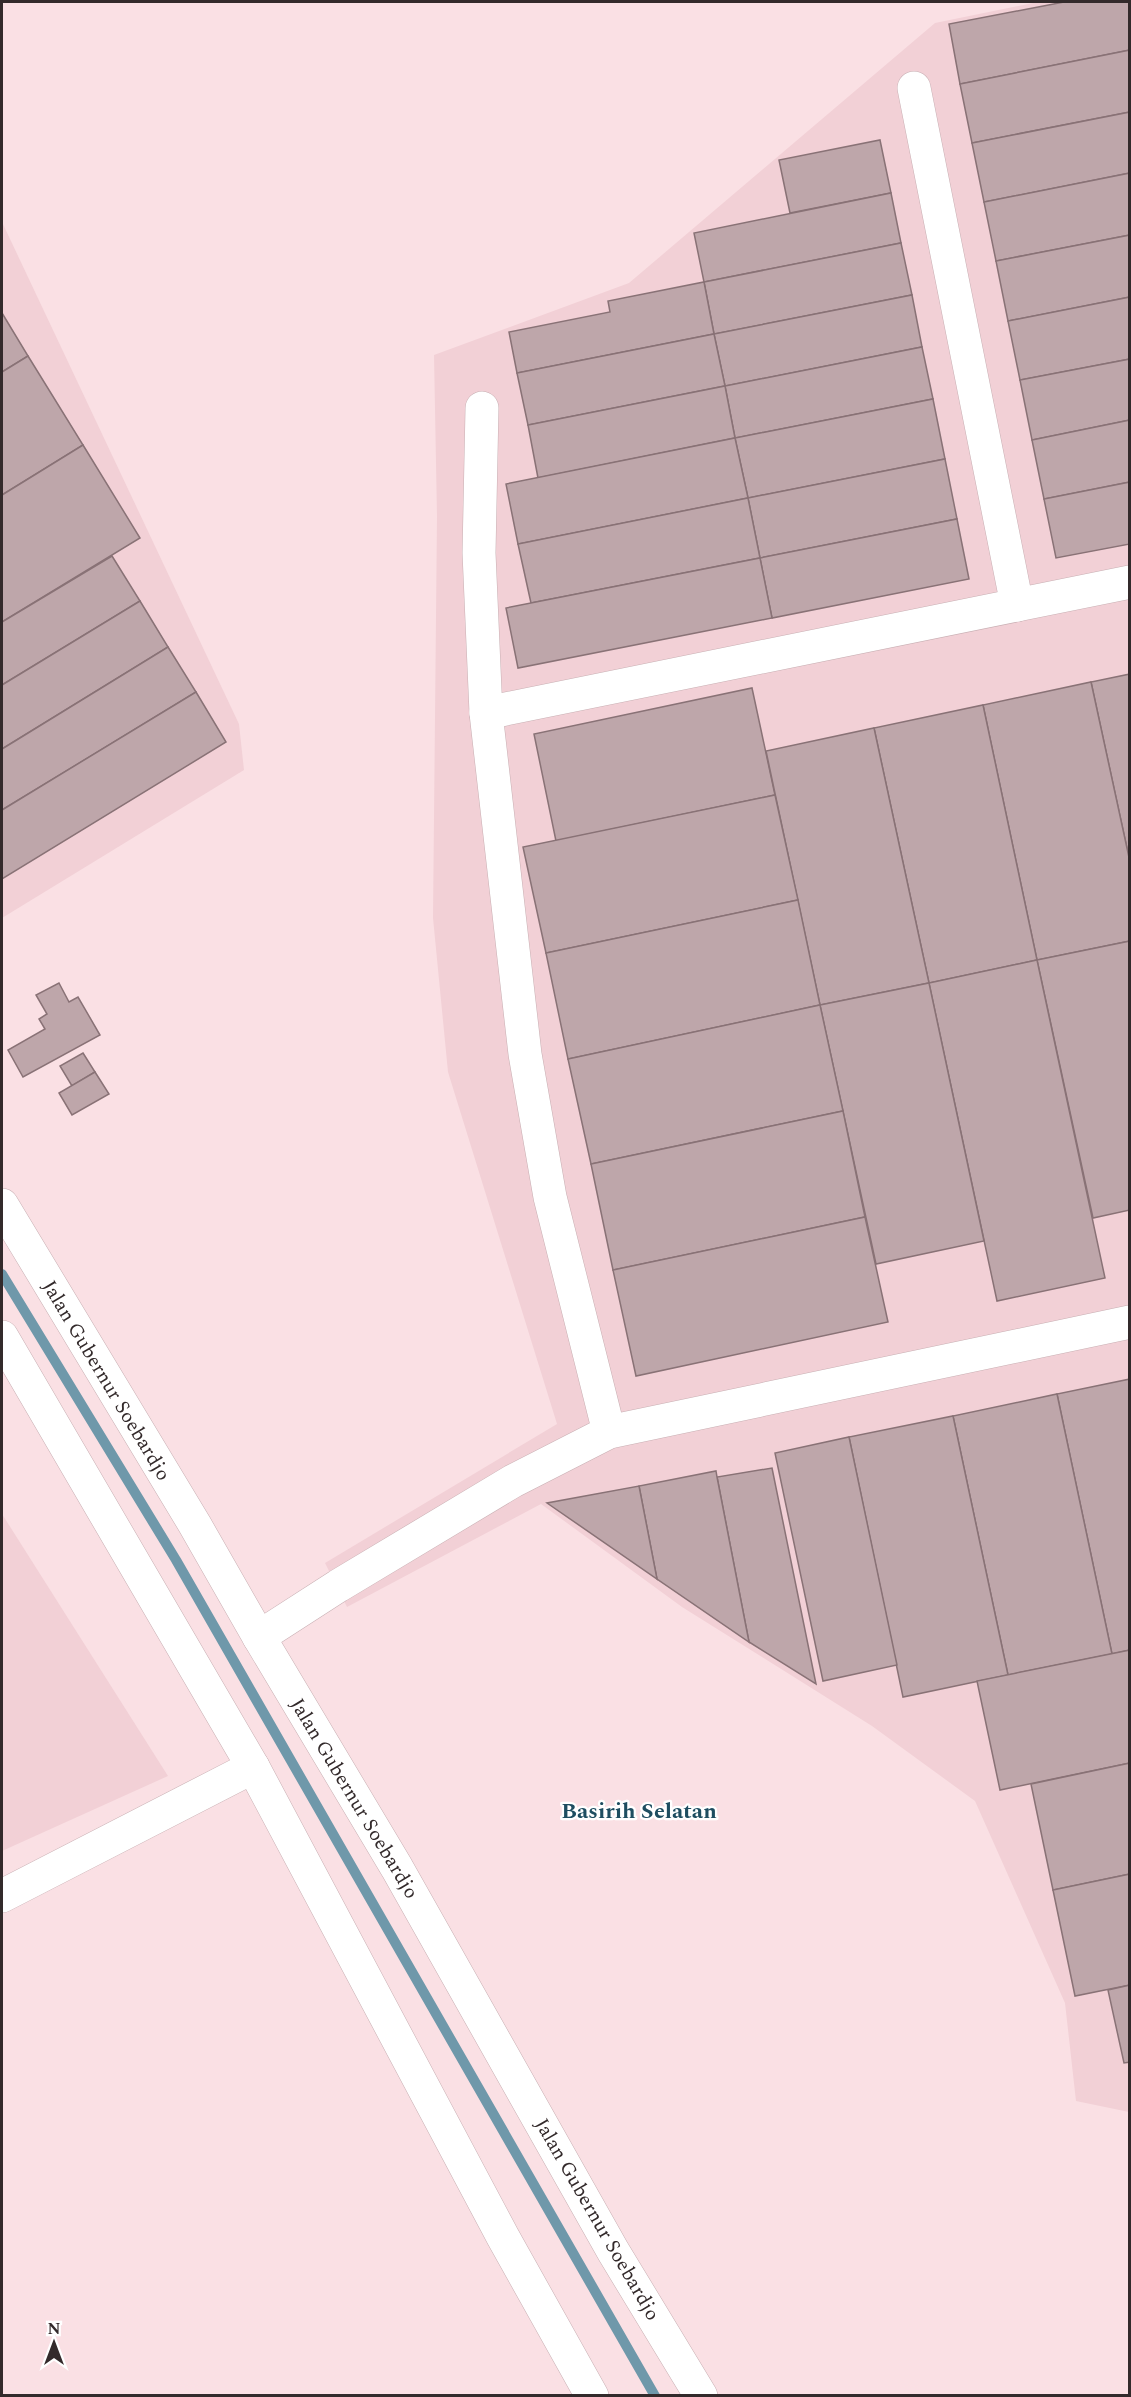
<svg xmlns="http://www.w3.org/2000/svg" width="1131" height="2397" font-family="Spectral,serif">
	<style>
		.built { fill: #f2d0d6 }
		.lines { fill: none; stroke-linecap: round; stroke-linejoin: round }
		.stream { stroke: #6f98aa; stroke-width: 10 }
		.building { fill: #bea6aa; stroke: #897276; stroke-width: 1.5 }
		.minor-casing { stroke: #c8afb3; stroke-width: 34 }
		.highway-casing { stroke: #c8afb3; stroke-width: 34 }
		.minor { stroke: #fff; stroke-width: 33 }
		.highway { stroke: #fff; stroke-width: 33 }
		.labels { text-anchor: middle; stroke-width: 4.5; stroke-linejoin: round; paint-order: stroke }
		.street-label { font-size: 20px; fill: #332a2b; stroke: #fff }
		.quarter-label { font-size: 22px; font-weight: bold; fill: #1e4d60; stroke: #fff }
	</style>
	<rect width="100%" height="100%" fill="#fae0e4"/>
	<g class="built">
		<polygon points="1038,2 1129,2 1129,2112 1076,2101 1065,2003 975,1801 872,1726 682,1607 541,1504 347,1607 325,1563 557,1424 448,1072 433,918 437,516 434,355 629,283 935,23"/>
		<polygon points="2,222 239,724 244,770 2,918"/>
		<polygon points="2,1514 168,1776 2,1851"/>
	</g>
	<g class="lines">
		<polyline class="stream" points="2,1274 176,1560 655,2396"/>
	</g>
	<g class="building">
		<polygon points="1064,2 1130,2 1130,50 960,84 949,24"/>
		<polygon points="1130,50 1130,112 972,143 960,84"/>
		<polygon points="1130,112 1130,173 984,202 972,143"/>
		<polygon points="880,140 891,193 790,213 779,160"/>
		<polygon points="1130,173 1130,235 996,261 984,202"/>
		<polygon points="891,193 901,243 704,282 694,233"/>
		<polygon points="1130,235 1130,297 1008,321 996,261"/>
		<polygon points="901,243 912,295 714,334 704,282"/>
		<polygon points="704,282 714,334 517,373 509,332 610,312 608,301"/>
		<polygon points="912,295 922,347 725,386 714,334"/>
		<polygon points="1130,297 1130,359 1020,380 1008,321"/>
		<polygon points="2,313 28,356 2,372"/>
		<polygon points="714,334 725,386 528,425 517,373"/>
		<polygon points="922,347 933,399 735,438 725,386"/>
		<polygon points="28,356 83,445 2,495 2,372"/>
		<polygon points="1130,359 1130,420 1032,440 1020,380"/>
		<polygon points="725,386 735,438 538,478 528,425"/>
		<polygon points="933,399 945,459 748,498 735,438"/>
		<polygon points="1130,420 1130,482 1044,499 1032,440"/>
		<polygon points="735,438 748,498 518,544 506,484"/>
		<polygon points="83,445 140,538 2,622 2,495"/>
		<polygon points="945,459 957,519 760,558 748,498"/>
		<polygon points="1130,482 1130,544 1056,558 1044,499"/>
		<polygon points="748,498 760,558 531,603 518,544"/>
		<polygon points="957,519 969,579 772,618 760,558"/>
		<polygon points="112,556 140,601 2,685 2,622"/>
		<polygon points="760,558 772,618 518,668 506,608"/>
		<polygon points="140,601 168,647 2,749 2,685"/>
		<polygon points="168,647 196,692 2,810 2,749"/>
		<polygon points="1130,674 1130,862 1091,682"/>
		<polygon points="1091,682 1130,862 1130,941 1037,960 983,705"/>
		<polygon points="752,688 775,795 556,841 534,734"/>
		<polygon points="196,692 226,742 2,879 2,810"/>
		<polygon points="983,705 1037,960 929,983 874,728"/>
		<polygon points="874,728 929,983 820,1005 766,751"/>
		<polygon points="775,795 798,900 546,953 523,847"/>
		<polygon points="798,900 820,1005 568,1059 546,953"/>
		<polygon points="1130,941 1130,1210 1093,1218 1037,960"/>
		<polygon points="1037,960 1105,1278 997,1301 929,983"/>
		<polygon points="59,983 69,1002 78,997 100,1035 23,1077 8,1050 45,1029 39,1019 47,1014 36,995"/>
		<polygon points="929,983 984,1241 876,1264 820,1005"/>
		<polygon points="820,1005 843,1111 591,1164 568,1059"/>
		<polygon points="83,1053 95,1072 72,1086 60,1066"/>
		<polygon points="95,1072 109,1094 72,1115 59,1093"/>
		<polygon points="843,1111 865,1217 613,1270 591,1164"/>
		<polygon points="865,1217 888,1322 636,1376 613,1270"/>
		<polygon points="1130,1379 1130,1650 1112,1654 1057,1394"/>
		<polygon points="1057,1394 1112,1654 1008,1675 953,1416"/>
		<polygon points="953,1416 1008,1675 903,1697 849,1437"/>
		<polygon points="849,1437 897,1665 823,1681 775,1453"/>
		<polygon points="772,1468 816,1684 749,1642 717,1477"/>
		<polygon points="716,1471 717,1477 749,1642 657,1579 639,1486"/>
		<polygon points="639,1486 657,1579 547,1503"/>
		<polygon points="1130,1650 1130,1763 1000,1790 977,1681"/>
		<polygon points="1130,1763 1130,1874 1053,1890 1031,1784"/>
		<polygon points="1130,1874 1130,1985 1075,1996 1053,1890"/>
		<polygon points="1130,1985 1130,2062 1124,2063 1108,1990"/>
	</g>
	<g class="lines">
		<defs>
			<g id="minor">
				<polyline points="914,88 1017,605"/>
				<polyline points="482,408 479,553 486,713 525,1054 550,1197 609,1432"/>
				<polyline points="486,713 1130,582"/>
				<polyline points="259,1637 338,1586 513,1481 609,1432 1130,1322"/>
				<polyline points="2,1896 253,1767"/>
			</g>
			<g id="highway">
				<polyline points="2,1205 195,1525 259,1637 397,1868 613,2251 701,2396"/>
				<polyline points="2,1337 253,1767 503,2237 592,2396"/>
			</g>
		</defs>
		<use href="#minor" class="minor-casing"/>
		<use href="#highway" class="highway-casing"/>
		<use href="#minor" class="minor"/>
		<use href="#highway" class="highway"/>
	</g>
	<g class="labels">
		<g class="street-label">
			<text transform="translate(107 1380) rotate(59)" y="7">Jalan Gubernur Soebardjo</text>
			<text transform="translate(355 1798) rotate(59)" y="7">Jalan Gubernur Soebardjo</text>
			<text transform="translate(598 2219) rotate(60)" y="7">Jalan Gubernur Soebardjo</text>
		</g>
		<g class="quarter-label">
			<text x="639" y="1818">Basirih Selatan</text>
		</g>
	</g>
	<rect width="1131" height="2397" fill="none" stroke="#332a2b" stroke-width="6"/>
	<g transform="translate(54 2343)" stroke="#ffffff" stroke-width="4.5" paint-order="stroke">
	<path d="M0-4.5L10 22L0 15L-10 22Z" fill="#332a2b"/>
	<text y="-9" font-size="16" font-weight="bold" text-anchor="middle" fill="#332a2b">N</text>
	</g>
</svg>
